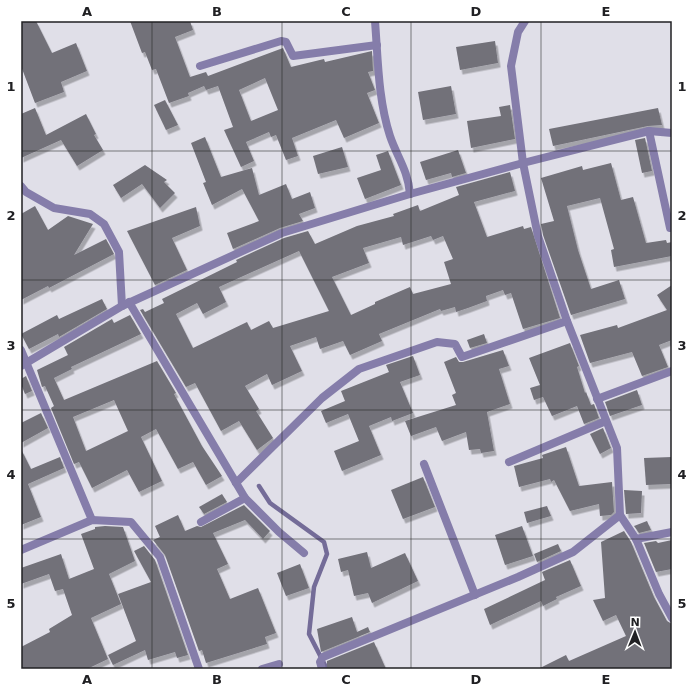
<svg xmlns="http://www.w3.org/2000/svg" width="693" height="690" font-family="'DejaVu Sans',sans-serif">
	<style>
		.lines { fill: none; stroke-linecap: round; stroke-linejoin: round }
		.stream { stroke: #746c98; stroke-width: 4.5 }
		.building { fill: #727179; fill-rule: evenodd; filter: url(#shadow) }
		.street { stroke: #857daa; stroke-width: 8 }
		.grid { fill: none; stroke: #202023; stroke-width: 1; stroke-opacity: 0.55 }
		.neatline { fill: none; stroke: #202023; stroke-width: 1.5 }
		.grid-label { font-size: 13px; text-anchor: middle; font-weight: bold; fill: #202023 }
	</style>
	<defs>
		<filter id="shadow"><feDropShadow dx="2.5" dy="4.5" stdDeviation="0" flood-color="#0004"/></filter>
	</defs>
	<rect width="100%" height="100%" fill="#e0dfe8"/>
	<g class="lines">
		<polyline class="stream" points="259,486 270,503 324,542 327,554 314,587 309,634 327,669"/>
	</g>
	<g class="building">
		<polygon points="21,21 36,21 52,53 76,43 87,71 61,82 64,92 35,103 21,66"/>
		<path d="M130,21H190L193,30L175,37L190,77L206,72L208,76L283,48L291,67L324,59L325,62L372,51L373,71L368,72L375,90L367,93L379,123L344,138L336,120L292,138L298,156L286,160L276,135L271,137L269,132L246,142L254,161L241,167L224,130L233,127L218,86L206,90L204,86L188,93L189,96L169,103L156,69L152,70L145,52L142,53ZM265,78L278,110L251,121L239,90Z"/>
		<polygon points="495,41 498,63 460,70 456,47"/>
		<polygon points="451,86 456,114 423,120 418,92"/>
		<polygon points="165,100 178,125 166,130 154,105"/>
		<polygon points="510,105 515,139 471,148 467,121 501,116 499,107"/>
		<polygon points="35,108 46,135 86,114 96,134 94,135 103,150 77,166 61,140 21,158 21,114"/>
		<polygon points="658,108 662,125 648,126 553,146 549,129"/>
		<polygon points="205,137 221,177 252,168 259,195 286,184 292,199 310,192 315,208 299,214 303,221 280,228 233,249 227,233 259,221 242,189 212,205 203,183 206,182 191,143"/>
		<polygon points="645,138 652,171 642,173 635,140"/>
		<polygon points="342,147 348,167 318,174 313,156"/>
		<polygon points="458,150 466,173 452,177 451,173 426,180 420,162"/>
		<polygon points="388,151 401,185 365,199 357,178 381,170 376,155"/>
		<polygon points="611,163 621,200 633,197 646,243 666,240 667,243 672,242 672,256 614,267 611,250 614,249 600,198 567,206 578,250 591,289 619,280 625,299 571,315 543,235 541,224 554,221 541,178 582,166 583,170"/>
		<polygon points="145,165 167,180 164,182 175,193 160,208 142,184 121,198 113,185"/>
		<path d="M510,172L515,191L474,202L487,237L523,226L524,229L531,227L560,318L523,329L511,293L505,295L503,290L486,296L487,301L468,308L456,312L455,307L441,311L440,309L379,334L382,341L350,355L343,341L320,349L316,337L290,346L302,371L272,385L267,374L245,386L259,409L256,411L273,438L257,450L239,421L221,431L195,383L186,387L140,310L143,309L145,312L164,303L162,299L237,262L236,260L284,238L308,231L315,244L357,226L394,216L393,214L418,205L420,211L459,195L456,187ZM431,236L433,240L443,236L453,259L444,262L451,284L413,294L410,287L375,302V304L351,315L332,277L369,263L363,248L401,237L403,245ZM299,251L329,311L273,328L269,321L251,330L247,322L193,348L176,314L197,303L203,314L226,302L219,287Z"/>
		<polygon points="35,206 48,230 68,216 93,224 74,255 106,239 114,254 49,288 48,286 21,300 21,214"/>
		<polygon points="196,207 200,226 172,238 187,270 155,285 127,231"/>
		<polygon points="672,285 672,340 659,345 668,367 642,376 632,352 590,363 580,335 617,325 618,328 667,310 657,295"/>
		<polygon points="102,299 107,309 59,337 58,334 29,349 21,334 57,315 59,319"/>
		<path d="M130,315L141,334L71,367L72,369L54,378L64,400L157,361L176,393L174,394L202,446L222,476L206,485L193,462L178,469L156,429L141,437L162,481L139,492L127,470L92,488L79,462L74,464L51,408L54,406L45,386L42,387L37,370L68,355L64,347L112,319L114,323ZM114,400L128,431L86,451L73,417Z"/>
		<polygon points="484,334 487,343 470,348 467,340"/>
		<polygon points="570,343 579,366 577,367 585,393 586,392 591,405 594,404 599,418 584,424 577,406 552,416 543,397 534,400 530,388 540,385 529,358"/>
		<polygon points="503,350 509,366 499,369 510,404 487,412 494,451 481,453 480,449 469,450 466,432 442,441 436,427 411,436 405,421 456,405 452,395 456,393 444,362 456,357 459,362 463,362"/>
		<polygon points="413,356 420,375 400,382 413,413 392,421 391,417 369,426 381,455 342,471 334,451 359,441 348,414 326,423 321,411 345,401 341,391 389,372 386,365"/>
		<polygon points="26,376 32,391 25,394 21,384 21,379"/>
		<polygon points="637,390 642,405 610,416 605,402"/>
		<polygon points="41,413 48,428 21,443 21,423"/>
		<polygon points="603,428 611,448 600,454 590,434"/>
		<polygon points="566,447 579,486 612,482 614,512 611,515 600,516 599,504 570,511 554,480 551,482 550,479 519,487 514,466 543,458 542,455"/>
		<polygon points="21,449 31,469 60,457 64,468 28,484 41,517 21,525"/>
		<polygon points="672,457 672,484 646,485 644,458"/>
		<polygon points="423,477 435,507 403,519 391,490"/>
		<polygon points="624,490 642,491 641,513 626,514"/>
		<polygon points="222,494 227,502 204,514 199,507"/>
		<polygon points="244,505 270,531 263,539 245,520 213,533 228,564 217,569 230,599 258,588 276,633 265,637 267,644 206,663 202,650 199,651 165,555 153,540 160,537 155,526 178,515 185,531 197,526 201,527"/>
		<polygon points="547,506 551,516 527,523 524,512"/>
		<polygon points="647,521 651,530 639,533 634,526"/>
		<polygon points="105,526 123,527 135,561 109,574 121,604 91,618 108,659 87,669 21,669 21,647 50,632 49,629 72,615 63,589 55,591 49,574 21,584 21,568 61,554 69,579 94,569 81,534 95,529 95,527"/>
		<polygon points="522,526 533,556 505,565 495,535"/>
		<polygon points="624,531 631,542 654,597 667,621 672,624 672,669 538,669 566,655 569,661 626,636 616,615 603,621 593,600 605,598 601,542"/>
		<polygon points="672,540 672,569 656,572 644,543 656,541 658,543"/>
		<polygon points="558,544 561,551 537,562 534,554"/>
		<polygon points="144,546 155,560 188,655 177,658 175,652 148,660 145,650 113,665 108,655 136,641 118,594 151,582 134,551"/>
		<polygon points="367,552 371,568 405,553 418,581 372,603 368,593 354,596 348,570 341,572 338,559"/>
		<polygon points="570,560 581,586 556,597 557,599 543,606 541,601 490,625 484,609 545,580 542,572"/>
		<polygon points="300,564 309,588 286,596 277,573"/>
		<polygon points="352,617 357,632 368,627 370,632 321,652 317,629"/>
		<polygon points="374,642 386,669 327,669 327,661"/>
	</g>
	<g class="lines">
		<g class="street">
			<path d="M375,21C378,59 378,99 390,136C397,157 408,170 410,194"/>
			<polyline points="525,21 518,32 511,66 523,163 538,236 567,321 617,448 620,515 636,539 659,594 672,618"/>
			<polyline points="200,66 281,41 286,42 293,56 377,45"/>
			<polyline points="649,131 670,228"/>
			<polyline points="21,186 26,192 54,208 90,214 104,224 119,252 122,306"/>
			<polyline points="129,302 245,498 279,532 304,553"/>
			<polyline points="21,350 92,520"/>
			<polyline points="21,366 122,306 282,233 410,194 523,163 649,131 672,133"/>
			<polyline points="597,399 672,371"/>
			<polyline points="509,462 606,421"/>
			<polyline points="424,464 475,595"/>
			<polyline points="236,483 322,398 359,369 437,342 455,344 462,357 567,321"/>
			<polyline points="201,522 245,498"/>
			<polyline points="636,539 672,532"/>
			<polyline points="21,550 92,520 131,522 160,557 199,669"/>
			<polyline points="262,669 279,664"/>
			<polyline points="322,669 320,662 323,657 518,577 573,552 620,515"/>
		</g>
	</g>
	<path class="grid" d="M152,21V669M282,21V669M411,21V669M541,21V669M21,151H672M21,280H672M21,410H672M21,539H672"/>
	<rect width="693" height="690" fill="none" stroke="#ffffff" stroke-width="44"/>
	<g transform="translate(635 632) rotate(1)" stroke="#ffffff" stroke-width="3" paint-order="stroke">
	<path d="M0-3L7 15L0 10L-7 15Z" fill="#202023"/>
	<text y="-6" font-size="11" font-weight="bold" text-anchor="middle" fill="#202023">N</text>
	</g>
	<rect x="22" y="22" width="649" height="646" class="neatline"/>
	<g class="grid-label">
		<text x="87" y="16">A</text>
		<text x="217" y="16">B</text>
		<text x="346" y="16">C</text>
		<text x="476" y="16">D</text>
		<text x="606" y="16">E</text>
		<text x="11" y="91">1</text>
		<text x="682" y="91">1</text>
		<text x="11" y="220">2</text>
		<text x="682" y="220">2</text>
		<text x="11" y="350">3</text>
		<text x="682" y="350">3</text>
		<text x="11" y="479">4</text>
		<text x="682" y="479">4</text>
		<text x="11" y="608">5</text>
		<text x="682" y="608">5</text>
		<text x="87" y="684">A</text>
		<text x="217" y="684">B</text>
		<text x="346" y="684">C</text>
		<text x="476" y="684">D</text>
		<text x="606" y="684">E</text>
	</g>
</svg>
